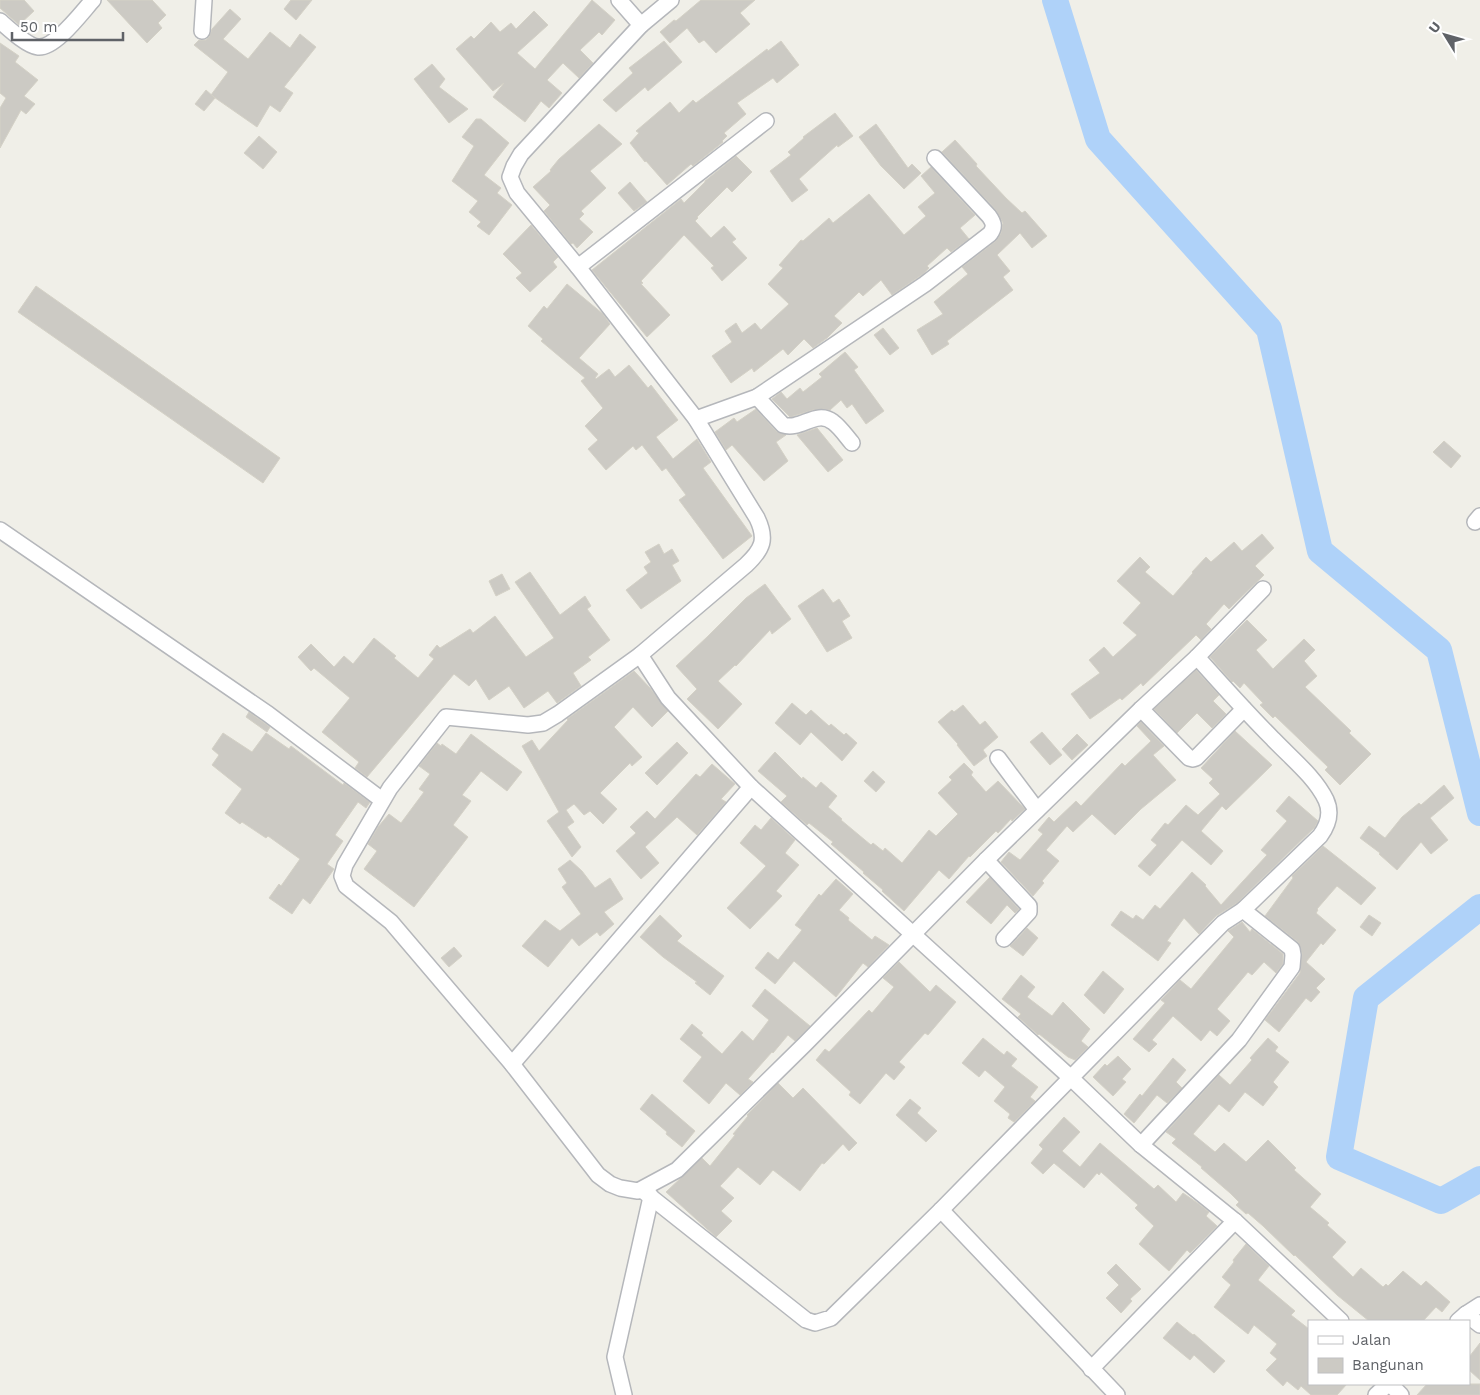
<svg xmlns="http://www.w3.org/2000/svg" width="1480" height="1395" font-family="'Work Sans',sans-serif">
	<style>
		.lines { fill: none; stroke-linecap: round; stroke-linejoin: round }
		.river { stroke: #afd2f9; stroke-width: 26 }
		.building { fill: #cccac4; stroke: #d4d1c6 }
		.minor-casing { stroke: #b5b7bb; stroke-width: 18 }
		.minor { stroke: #fff; stroke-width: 15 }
	</style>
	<rect width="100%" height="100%" fill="#f0efe8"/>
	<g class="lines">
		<g class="river">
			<polyline points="1055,0 1098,139 1269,329 1320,551 1439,650 1480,813"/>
			<polyline points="1480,907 1366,998 1339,1157 1441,1201 1480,1179"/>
		</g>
	</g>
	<g class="building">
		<polygon points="0,0 24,0 34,11 19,25 0,8"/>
		<polygon points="107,0 152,0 166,15 158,23 162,28 147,43"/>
		<polygon points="291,0 312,0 296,20 284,9"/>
		<polygon points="592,0 615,20 602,35 599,32 580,50 593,63 579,78 563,63 547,80 562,93 549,108 541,101 525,122 493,97 504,83 493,91 456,49 471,36 474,39 491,22 500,32 511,23 516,29 534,11 548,25 517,53 535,69"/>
		<polygon points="701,0 755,0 740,13 750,24 716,53 704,40 699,43 687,28 670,43 660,32 674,20 676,21"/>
		<polygon points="230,9 241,19 223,39 248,59 270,32 290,48 300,34 316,47 284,87 293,93 280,112 270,105 257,127 211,95 228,72 194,45 199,40 206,40 209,37 212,29"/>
		<polygon points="664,41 682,62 648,91 645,87 616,112 603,100 633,73 629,68"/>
		<polygon points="781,41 799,65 777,83 773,78 737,103 746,114 724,133 727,136 722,141 723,142 693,166 691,164 667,185 646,161 645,162 630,143 639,133 636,131 670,102 679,113 693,100 696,103 767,49 768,51"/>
		<polygon points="0,43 19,56 15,62 38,80 24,96 35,104 26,114 21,110 0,148 0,108 6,98 0,93"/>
		<polygon points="432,64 445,79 439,87 468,109 449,123 414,79"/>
		<polygon points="206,90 215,98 204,111 195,104"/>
		<polygon points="835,113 853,136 838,147 837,145 799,179 808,190 792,202 770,171 791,155 788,152 804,138 803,137"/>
		<polygon points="476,119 481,119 509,143 484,175 501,188 497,193 512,205 489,235 477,226 481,222 469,212 478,201 452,181 474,146 462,137"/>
		<polygon points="599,124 622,144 590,171 606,188 581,211 584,214 579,219 593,232 577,248 573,243 571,244 544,211 550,205 533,187 551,171 550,170 559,159"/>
		<polygon points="876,124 908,168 912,164 921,173 904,189 881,166 859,137"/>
		<polygon points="259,136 277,152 263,169 244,153"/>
		<polygon points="955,140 977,164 976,166 1006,198 1022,213 1025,211 1047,236 1032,248 1020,233 997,255 1010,271 1003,277 1013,290 947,341 949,344 932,355 917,330 943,314 934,302 968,274 962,267 996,241 1001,233 1003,223 996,210 942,152"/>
		<polygon points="736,156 752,172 732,192 727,187 697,217 698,218 695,221 711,238 724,226 736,239 732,242 747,258 722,281 711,268 714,266 684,235 641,281 643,283 641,284 670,315 647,337 592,270 681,199 684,203 705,182 705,181"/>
		<polygon points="931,167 975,215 960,228 969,239 951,252 947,248 927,266 929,268 923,274 892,295 881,280 863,296 859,292 834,316 842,323 827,338 813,348 804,339 788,355 783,349 754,372 752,368 731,383 712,356 732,342 725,331 736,323 742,333 755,323 761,330 789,304 768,284 783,268 779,265 801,240 803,241 829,218 833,223 869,194 904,235 926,216 918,207 935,193 921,176"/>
		<polygon points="630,182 647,202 634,211 618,193"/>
		<polygon points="531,225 558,257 553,262 557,267 530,292 516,278 522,273 503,254"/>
		<polygon points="567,284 603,314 610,324 579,358 598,374 595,378 596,379 609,369 615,377 629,365 648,388 651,385 678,420 656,437 673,459 697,439 711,462 703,468 752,536 723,559 679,500 686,495 666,468 662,471 642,445 636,450 633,446 606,470 588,449 598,440 585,426 603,408 581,381 585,378 541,341 543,339 528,326 544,306 547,309"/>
		<polygon points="36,286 280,458 263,483 18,312"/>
		<polygon points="883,328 899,348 890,355 874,335"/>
		<polygon points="845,352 858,367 854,370 884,411 866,424 852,404 847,408 841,400 830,410 813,410 790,417 772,399 781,392 787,399 800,388 803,392 822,377 819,374"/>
		<polygon points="756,409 776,431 786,435 776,442 788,461 764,481 732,445 726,450 715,432 734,418 737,422"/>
		<polygon points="817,428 843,460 828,472 797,435"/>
		<polygon points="1444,441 1461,456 1451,468 1433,452"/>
		<polygon points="1262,534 1274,548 1255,566 1264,575 1229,609 1224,604 1206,624 1211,629 1201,640 1196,635 1143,686 1141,683 1122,700 1120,698 1090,719 1071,694 1100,673 1089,660 1104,647 1113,657 1137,635 1123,623 1141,603 1117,581 1140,557 1150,567 1145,572 1173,596 1193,573 1192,572 1206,557 1211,562 1234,542 1242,551"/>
		<polygon points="659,544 664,554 672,549 679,561 672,565 681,581 641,609 626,590 648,573 644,567 651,562 645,552"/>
		<polygon points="530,572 560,615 585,596 591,606 587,609 610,640 588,657 591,660 573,673 581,686 557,703 548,691 524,708 509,686 489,700 476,679 469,686 454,674 367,777 355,768 359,762 322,732 350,698 314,668 311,671 298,657 311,644 334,667 344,656 353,664 374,638 396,656 394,658 418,678 434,659 429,655 437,645 440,648 470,629 473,633 495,616 526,657 554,638 515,582"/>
		<polygon points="502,574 510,589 496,596 489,581"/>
		<polygon points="765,584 791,619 772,634 770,630 736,666 735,665 718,681 742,704 718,729 687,699 697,689 676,666 707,637 746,598"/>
		<polygon points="823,589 833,603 839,599 850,616 842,621 852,638 827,652 798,606"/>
		<polygon points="1247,620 1267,640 1256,650 1273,669 1304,639 1315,650 1304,661 1317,676 1305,687 1351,731 1349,733 1371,754 1340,785 1325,770 1328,767 1275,716 1273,718 1260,705 1263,703 1244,683 1240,688 1233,681 1232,682 1210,657"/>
		<polygon points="1196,670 1219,695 1213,701 1226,714 1212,728 1197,713 1177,733 1154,709"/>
		<polygon points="634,671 650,688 668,711 652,727 633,707 614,727 642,757 632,766 630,763 600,793 617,809 603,824 590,811 584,815 574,804 566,810 574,822 567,827 581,847 572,857 547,821 559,812 522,746 532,740 539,751 568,720 567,719"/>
		<polygon points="792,703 806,715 811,710 829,726 831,724 844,735 846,733 857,743 842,761 811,732 800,745 775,723"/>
		<polygon points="963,705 980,725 985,721 998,737 983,750 987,756 974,766 957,745 958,744 938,722 952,710 954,712"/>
		<polygon points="249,712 270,727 267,732 246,717"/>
		<polygon points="1141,722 1164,746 1153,755 1176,780 1141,809 1115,835 1092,814 1073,832 1067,826 1046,850 1059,861 1042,881 1044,883 1033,896 1001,862 1009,852 1020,860 1043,834 1038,830 1049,817 1054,822 1076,801 1081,806 1122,763 1125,766 1151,741 1137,726"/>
		<polygon points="1235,731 1272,765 1226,810 1222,806 1201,831 1223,851 1211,865 1182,840 1150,876 1138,866 1157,845 1151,840 1165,823 1168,825 1186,805 1198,815 1220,794 1209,783 1213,779 1201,768"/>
		<polygon points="1042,732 1062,755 1050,765 1030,742"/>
		<polygon points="223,733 252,752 266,733 289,749 291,746 343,785 344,783 370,802 366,808 358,802 335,835 343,841 327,864 334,869 310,904 303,898 292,914 269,898 279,884 281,886 300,859 268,836 266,838 242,822 240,824 225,813 242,789 212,765 219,755 212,749"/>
		<polygon points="471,734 522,772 507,791 481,771 462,795 471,801 453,825 468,837 414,907 364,869 377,851 368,844 378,827 389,814 401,823 424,792 419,789 430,774 419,766 437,743 441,746 442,744 456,754"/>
		<polygon points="1077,734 1088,745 1072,760 1062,749"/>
		<polygon points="677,742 688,753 657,785 645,773"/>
		<polygon points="775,752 802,779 803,777 816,788 821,782 837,796 828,807 842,819 841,820 871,845 873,843 883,851 885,848 902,863 929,830 936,836 958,814 938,793 952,780 949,777 964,763 973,772 971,775 986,792 998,781 1025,809 1012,821 1011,819 998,833 996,831 970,857 969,856 949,879 939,870 904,911 882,891 883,890 863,873 864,872 831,844 833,842 809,823 807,825 781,802 787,796 758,771"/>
		<polygon points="712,764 735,784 721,799 726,802 697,835 677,817 645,847 659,863 641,879 616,851 636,833 630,827 647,811 655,819 696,774 700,777"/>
		<polygon points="873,771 885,782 876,792 864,781"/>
		<polygon points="1444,785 1454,798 1430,818 1448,840 1431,854 1421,842 1397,870 1379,854 1380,853 1360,838 1369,826 1385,838 1402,817 1419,803 1421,805"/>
		<polygon points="1289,796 1318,821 1315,827 1237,903 1216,916 1199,934 1184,918 1167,941 1171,943 1158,961 1111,925 1121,911 1133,919 1136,915 1143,920 1155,905 1160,909 1192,872 1206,885 1205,886 1221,905 1267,855 1261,850 1287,821 1276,811"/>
		<polygon points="771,818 795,840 785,853 799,865 776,891 782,896 750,929 727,908 766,866 740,843 755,825 761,830"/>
		<polygon points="1323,846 1376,888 1361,905 1337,886 1317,909 1318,910 1316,913 1336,930 1323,945 1321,943 1306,962 1325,979 1316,988 1320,992 1311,1002 1306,998 1279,1032 1265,1020 1300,973 1302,953 1298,942 1265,916 1293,878 1292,876"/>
		<polygon points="570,860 582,871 595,888 610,878 623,899 604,912 614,924 600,936 597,932 579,946 572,938 548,967 522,946 545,920 560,931 581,914 562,887 567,883 558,869"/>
		<polygon points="990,877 1019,909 1015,913 1007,905 991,924 966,902"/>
		<polygon points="836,879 853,894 839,910 849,918 848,920 872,940 875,936 889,945 868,967 863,963 836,997 794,961 775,984 755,968 768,952 778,960 802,930 795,925 819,894 821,896"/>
		<polygon points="660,915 682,936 677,941 724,976 710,995 695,983 697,982 663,957 640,937"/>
		<polygon points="1369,915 1381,923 1372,936 1360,927"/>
		<polygon points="1242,922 1250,932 1252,929 1283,954 1283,964 1276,973 1264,962 1252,975 1248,972 1217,1009 1230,1021 1217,1036 1210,1030 1201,1041 1173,1016 1152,1040 1157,1044 1149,1052 1133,1039 1165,1003 1161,1000 1180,980 1191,989 1234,937 1228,931"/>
		<polygon points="1027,928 1038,938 1023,956 1010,946"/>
		<polygon points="454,947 462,956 449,967 441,958"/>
		<polygon points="899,962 930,992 936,985 956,1002 928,1035 925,1033 899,1062 905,1067 894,1080 886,1073 860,1104 849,1095 851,1092 816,1060 825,1049 829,1052 869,1010 872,1013 894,987 883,978"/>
		<polygon points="1103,971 1124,989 1104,1014 1084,995"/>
		<polygon points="1021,975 1035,987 1027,997 1052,1016 1063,1002 1090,1029 1081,1041 1088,1047 1075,1060 1068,1057 1039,1034 1038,1035 1018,1017 1021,1014 1002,999"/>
		<polygon points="765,989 810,1026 795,1041 788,1035 773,1053 772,1052 748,1079 753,1082 740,1095 726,1083 709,1104 683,1081 702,1057 680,1039 692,1024 703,1033 701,1035 722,1054 742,1031 753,1041 769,1020 752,1006"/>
		<polygon points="983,1038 1004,1055 1007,1051 1017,1059 1011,1066 1038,1087 1030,1097 1035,1101 1014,1122 1008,1118 1010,1114 994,1101 1005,1087 985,1070 979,1077 962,1063"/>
		<polygon points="1268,1038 1278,1047 1275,1051 1289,1062 1273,1082 1278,1087 1263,1106 1245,1092 1229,1112 1219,1104 1193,1134 1215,1152 1224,1143 1246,1162 1268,1140 1296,1168 1294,1170 1321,1194 1310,1207 1329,1223 1327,1225 1346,1242 1332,1257 1353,1277 1361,1268 1383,1287 1386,1284 1388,1286 1403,1271 1421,1286 1426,1281 1450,1302 1442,1312 1436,1307 1423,1321 1369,1321 1337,1295 1295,1255 1294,1256 1263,1226 1248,1213 1246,1214 1236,1205 1239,1202 1230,1193 1201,1168 1202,1167 1172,1143 1176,1139 1166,1132 1219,1075 1230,1085 1252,1060 1250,1058"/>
		<polygon points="1118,1056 1131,1069 1122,1079 1126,1082 1113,1096 1093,1077 1105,1064 1107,1066"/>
		<polygon points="1173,1058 1186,1070 1176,1082 1182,1088 1167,1103 1157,1095 1134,1123 1124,1114 1140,1094 1142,1096"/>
		<polygon points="778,1083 793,1098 803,1088 857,1143 849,1151 843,1144 824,1164 822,1163 800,1191 773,1170 760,1185 738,1167 720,1186 734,1198 721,1211 732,1221 716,1237 666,1192 702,1158 710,1166 735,1135 733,1134 748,1116 747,1115"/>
		<polygon points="652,1094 695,1131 682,1147 666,1134 667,1132 640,1109"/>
		<polygon points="910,1099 921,1108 917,1113 937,1131 926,1142 896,1115"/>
		<polygon points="1064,1117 1080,1132 1062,1151 1080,1167 1100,1143 1154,1189 1158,1185 1176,1202 1183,1193 1199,1204 1209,1212 1206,1216 1217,1226 1190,1253 1187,1250 1169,1271 1139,1244 1154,1226 1135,1208 1138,1205 1101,1172 1099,1175 1097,1173 1084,1188 1054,1163 1043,1174 1031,1163 1043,1149 1039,1145"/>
		<polygon points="1246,1244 1269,1266 1258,1280 1295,1311 1291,1315 1309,1329 1309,1384 1347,1384 1337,1395 1311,1395 1301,1386 1298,1390 1287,1381 1283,1386 1266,1370 1277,1359 1270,1353 1277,1344 1254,1325 1248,1334 1214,1307 1231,1285 1222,1277 1234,1262 1233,1260"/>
		<polygon points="1116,1264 1141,1289 1130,1299 1132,1301 1121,1313 1106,1298 1119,1285 1107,1273"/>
		<polygon points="1177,1322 1193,1335 1194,1334 1225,1361 1214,1373 1194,1355 1190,1360 1163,1338"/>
		<polygon points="1480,1343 1480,1380 1469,1370 1469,1357"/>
		<polygon points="1427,1384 1480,1384 1480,1395 1417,1395"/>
	</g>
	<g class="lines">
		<defs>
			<g id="minor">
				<path d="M619,0L641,25L521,154L514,166L510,177L517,193L578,267L696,419L757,518C767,539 763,549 746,565L640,655L668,698L751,787L1071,1078L1141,1145L1235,1221L1341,1321"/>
				<path d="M0,21C8,28 27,46 38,47C55,49 82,12 93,0"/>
				<polyline points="641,25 671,0"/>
				<polyline points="202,31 204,0"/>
				<polyline points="578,267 766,121"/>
				<path d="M757,397L783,425C801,431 816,409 833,422C840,427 846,436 852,443"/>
				<path d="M696,419L757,397L925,284L990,234C995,227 994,223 989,216L935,158"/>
				<polyline points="1475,522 1480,516"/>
				<polyline points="0,530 268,714 382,800"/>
				<path d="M640,655L558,714L543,723L528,725L446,717L390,788L345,865L342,876L346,886L391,922L512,1064L598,1175L610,1184L620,1188L638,1191L677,1170L805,1044L986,860L1141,709L1197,657C1222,685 1247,713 1273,739C1291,758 1315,777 1326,800C1332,813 1328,825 1320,836L1243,910L1223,923L941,1210L831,1318L815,1323L806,1320L642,1190"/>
				<polyline points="1197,657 1263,589"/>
				<polyline points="1141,709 1189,758 1193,759 1196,758 1244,709"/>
				<polyline points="998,758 1037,810"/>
				<polyline points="986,860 1029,906 1029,912 1004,939"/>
				<polyline points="512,1064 751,787"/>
				<polyline points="1141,1145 1239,1040 1292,967 1293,955 1292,949 1243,910"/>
				<polyline points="941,1210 1117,1395"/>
				<polyline points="1466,1314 1480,1325"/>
				<polyline points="1458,1321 1466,1314 1480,1305"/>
				<polyline points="1091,1369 1235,1221"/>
				<polyline points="1390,1384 1401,1395"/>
				<polyline points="624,1395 615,1357 651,1197 647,1191"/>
				<polyline points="1376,1395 1388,1384"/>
			</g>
		</defs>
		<use href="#minor" class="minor-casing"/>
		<use href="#minor" class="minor"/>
	</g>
	<rect x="1308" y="1320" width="162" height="65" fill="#ffffff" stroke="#bfc0c2"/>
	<rect x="1318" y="1336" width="25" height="8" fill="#ffffff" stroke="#bfc0c2"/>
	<text x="1352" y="1345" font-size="15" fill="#5f6267">Jalan</text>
	<rect x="1318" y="1358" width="25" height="15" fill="#cccac4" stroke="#bfc0c2"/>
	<text x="1352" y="1370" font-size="15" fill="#5f6267">Bangunan</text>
	<g transform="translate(1445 35) rotate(307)" stroke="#ffffff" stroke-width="4" paint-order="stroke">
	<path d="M0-4L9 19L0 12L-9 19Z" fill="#5f6267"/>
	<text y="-8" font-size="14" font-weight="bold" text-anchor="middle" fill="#5f6267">U</text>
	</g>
	<path d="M12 32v8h111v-8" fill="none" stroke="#5f6267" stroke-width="2.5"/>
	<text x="20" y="32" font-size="15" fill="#5f6267" stroke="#ffffff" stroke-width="4" paint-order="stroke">50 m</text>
</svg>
